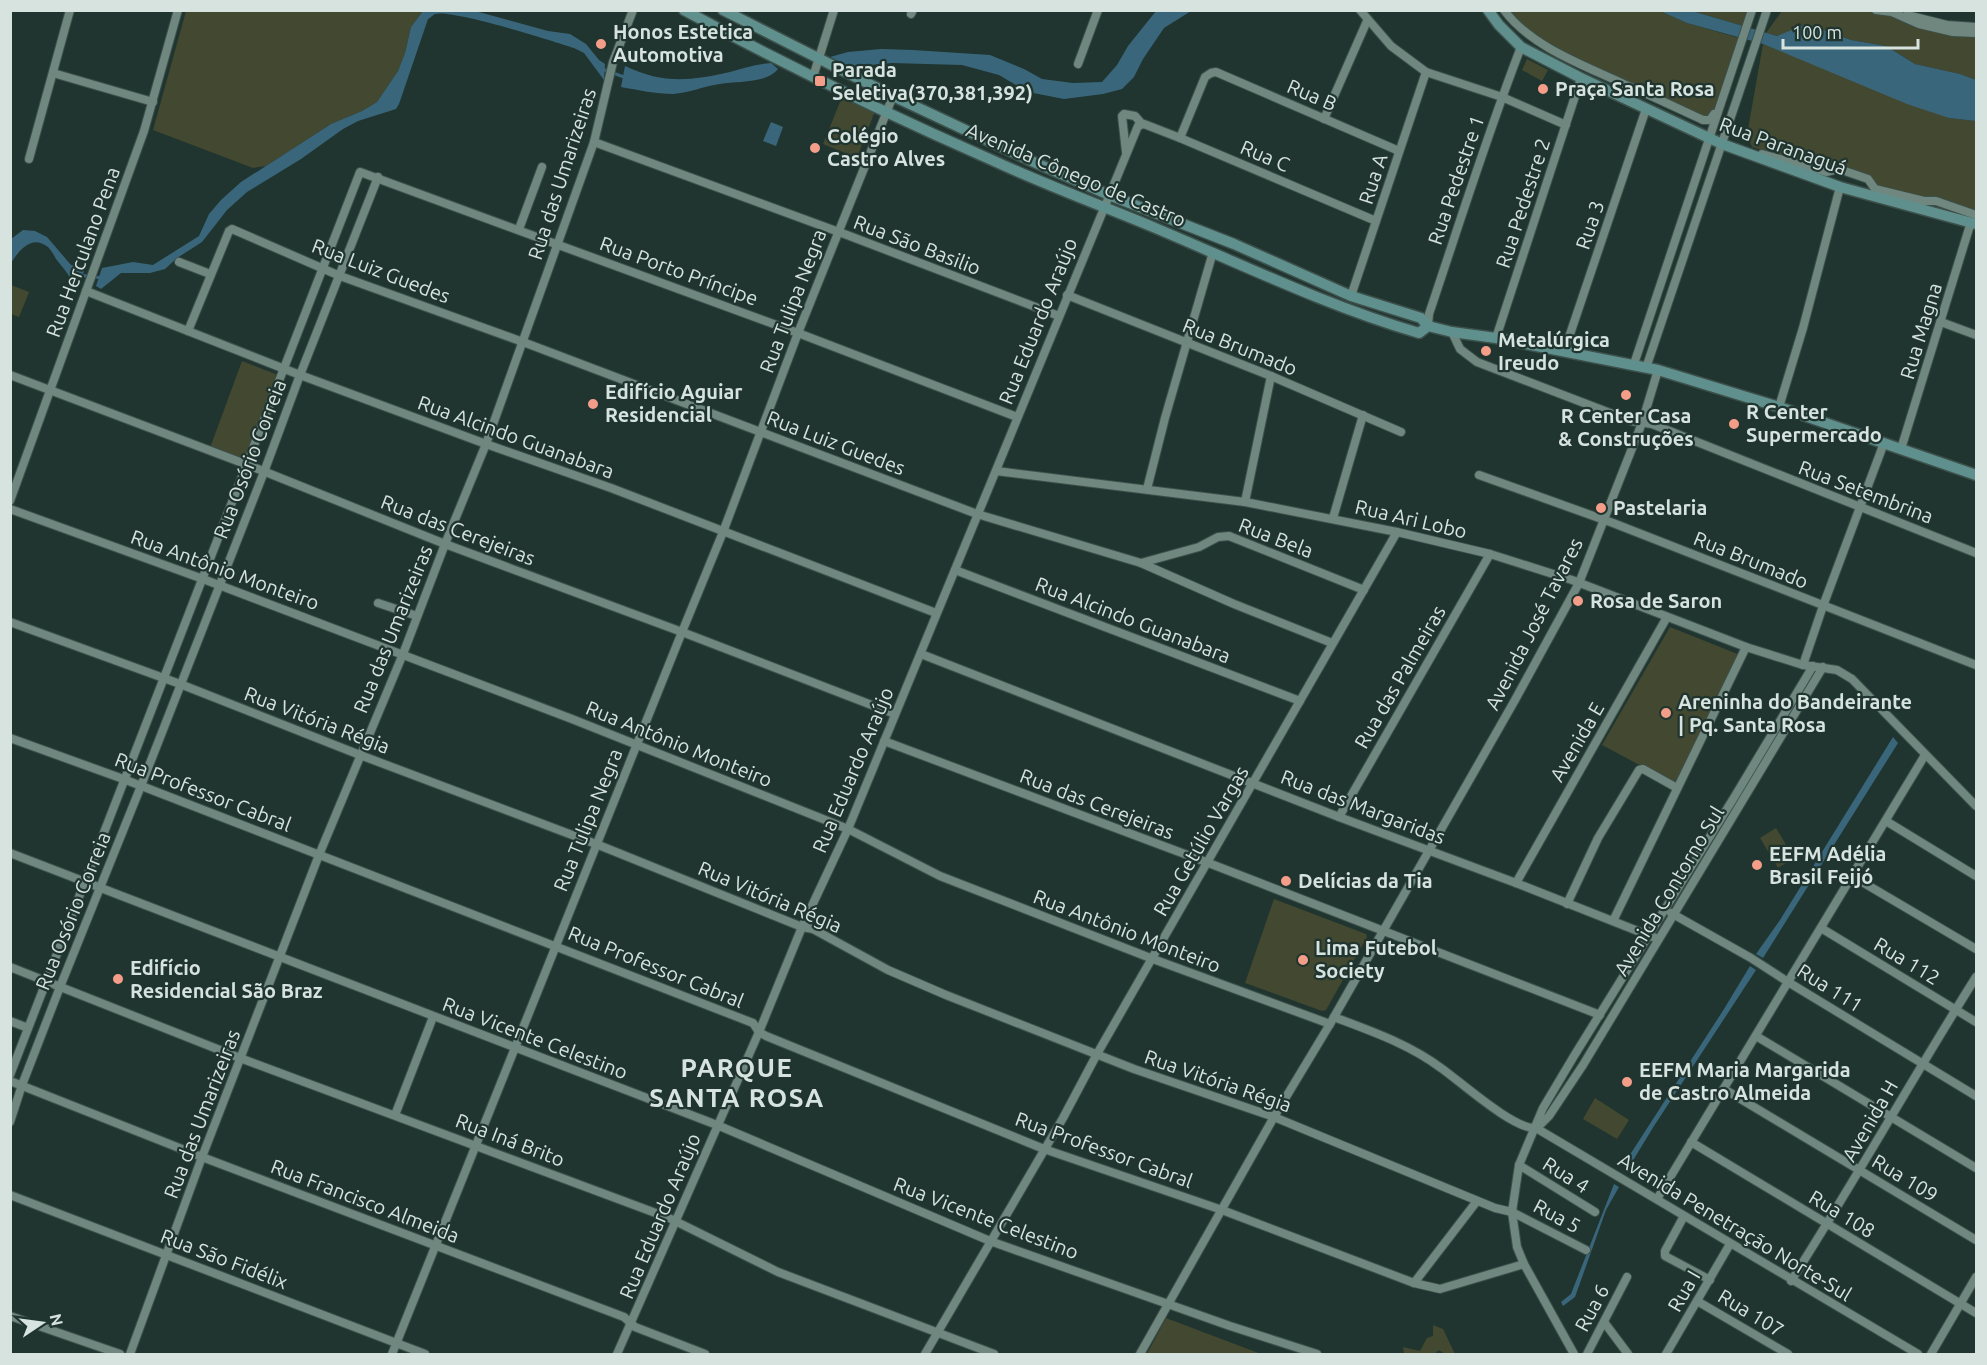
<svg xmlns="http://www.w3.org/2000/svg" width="1987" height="1365" font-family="Ubuntu,sans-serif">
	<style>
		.green { fill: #434830 }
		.water { fill: #3a667b }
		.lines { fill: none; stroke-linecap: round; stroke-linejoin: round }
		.stream { stroke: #3a667b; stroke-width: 3 }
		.street-casing { stroke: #3d504b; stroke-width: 10 }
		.secondary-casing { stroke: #3d504b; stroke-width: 13 }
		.street { stroke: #6f877f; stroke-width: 8 }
		.secondary { stroke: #5f908d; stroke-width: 10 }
		.poi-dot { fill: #f49e89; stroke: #20352f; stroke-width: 2 }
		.labels { text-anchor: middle; stroke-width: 4.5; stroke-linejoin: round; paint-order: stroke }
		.poi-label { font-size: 20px; font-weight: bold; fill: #d6e3df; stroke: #20352f; text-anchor: start }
		.street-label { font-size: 20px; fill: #d6e3df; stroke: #20352f }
		.district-label { font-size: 26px; font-weight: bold; letter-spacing: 1.5px; fill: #d6e3df; stroke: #20352f }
	</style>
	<rect width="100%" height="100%" fill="#20352f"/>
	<g class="green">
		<polygon points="186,11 423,11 411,27 405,53 398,71 377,102 362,111 331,124 266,166 253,168 153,130"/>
		<polygon points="1504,11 1660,11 1687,23 1739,38 1713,118 1710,120 1546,46"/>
		<polygon points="1692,11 1748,11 1743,26"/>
		<polygon points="1782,11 1893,11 1976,31 1976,80 1960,74 1915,64 1886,46 1851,40 1807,24 1778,36 1766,33"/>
		<polygon points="1763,44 1949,118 1976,121 1976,215 1752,147 1747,135"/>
		<polygon points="1527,59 1548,70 1542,81 1522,70"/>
		<polygon points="842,97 875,111 857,158 823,144"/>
		<polygon points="11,285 29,292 19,317 11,314"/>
		<polygon points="242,361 278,375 244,463 210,448"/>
		<polygon points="1670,627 1740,655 1675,784 1602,745"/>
		<polygon points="1776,828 1794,858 1778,868 1760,838"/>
		<polygon points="1274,899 1366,934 1367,937 1326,1010 1322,1011 1245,983"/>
		<polygon points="1595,1098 1629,1120 1617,1139 1583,1119"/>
		<polygon points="1166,1318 1261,1354 1147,1354"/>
		<polygon points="1433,1325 1443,1329 1455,1354 1445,1354 1439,1350 1434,1354 1404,1354 1403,1347 1420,1351 1427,1338 1433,1336"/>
	</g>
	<g class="water">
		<path d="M423,11H475L548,31L570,34L586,44L599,60L605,64L604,80L584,53L574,48C553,41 452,9 435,14C433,15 430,18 428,19L399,104L396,109L358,121L343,129L301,159L247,192L227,210L202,242L177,258L165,269L150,273H121L101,289L96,286L102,268L133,262L153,265L199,236L209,214L221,200L241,182L314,135L331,124L362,111L377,102L398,71L405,53L411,27Z"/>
		<polygon points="1156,11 1191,11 1164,28 1143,59 1134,77 1122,89 1103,94 1064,99 1028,92 999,75 962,65 892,63 849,67 830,57 848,52 881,49 913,50 990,55 1024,69 1042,79 1073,83 1102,82 1117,65 1128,46"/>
		<polygon points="1660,11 1692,11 1777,36 1807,24 1851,40 1886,46 1915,64 1960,74 1976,80 1976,121 1949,118 1907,104 1763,44 1687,23"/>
		<path d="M771,63L778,69C766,84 737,81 720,84C704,86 689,93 673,94C656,94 638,90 621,87L625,66C663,84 689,81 730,72C744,68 757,64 771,63Z"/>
		<polygon points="771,122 783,127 776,146 763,141"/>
		<path d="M23,230L35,231L47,237L71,265L85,268L79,286H74C70,275 63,268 56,259C54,255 51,250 48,247C32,234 19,250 11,263V239Z"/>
		<polygon points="1893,737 1898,743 1763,958 1756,954 1780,920"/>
		<polygon points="1750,966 1756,970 1654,1126 1629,1167 1624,1164 1724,1009"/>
		<polygon points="1614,1184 1619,1187 1606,1210 1575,1297 1563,1306 1561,1302 1571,1294"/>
	</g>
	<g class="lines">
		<g class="stream">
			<polyline points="602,69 624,77"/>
			<polyline points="79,275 103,278"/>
		</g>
		<defs>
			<g id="street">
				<polyline points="1360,10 1391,46 1426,72 1502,97 1566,125"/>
				<path d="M1504,10C1531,47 1586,66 1626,85C1652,96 1677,108 1703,120H1710L1714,114"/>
				<polyline points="1876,10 1892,12 1919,24 1953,32 1976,33"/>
				<polyline points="911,14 913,10"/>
				<polyline points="1907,15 1947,25 1976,27"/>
				<polyline points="1078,64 1098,10"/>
				<polyline points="53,73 153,102"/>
				<polyline points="813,77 834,10"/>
				<polyline points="1324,119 1367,21"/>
				<polyline points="1180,138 1205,77 1211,73 1216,72 1399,151"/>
				<polyline points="594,142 847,235 1059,316"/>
				<polyline points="1126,152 1122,116 1124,114 1135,116 1142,124"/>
				<polyline points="1762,154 1826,172 1839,169 1868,179 1875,189 1924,201 1936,201 1976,215"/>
				<polyline points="29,159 70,10"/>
				<polyline points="519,229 542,167"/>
				<polyline points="179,262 210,274"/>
				<polyline points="86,291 300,375 486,444 611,488 936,613"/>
				<polyline points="1067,295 1271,376 1401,432"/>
				<polyline points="1351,296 1426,72"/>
				<polyline points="1941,322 1976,335"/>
				<path d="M1428,326L1429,314C1459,225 1487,135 1521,47"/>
				<polyline points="188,331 229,231 232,229 340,276 523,342 977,514 1141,563 1234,604 1332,643"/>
				<polyline points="1452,332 1460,349 1477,362 1631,421 1652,424 1976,553"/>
				<polyline points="1496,338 1581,78"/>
				<polyline points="1564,352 1646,109"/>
				<polyline points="1634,364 1752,10"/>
				<polyline points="1646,368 1767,10"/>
				<polyline points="10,375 248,465 445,544 682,632 895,714"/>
				<polyline points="1779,407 1803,328 1840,187"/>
				<polyline points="1901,449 1971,222"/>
				<polyline points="996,471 1245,502 1397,532 1490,554 1572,580 1746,647 1803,665 1837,670 1852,679 1976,806"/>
				<polyline points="1479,475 1613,523 1976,665"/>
				<polyline points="1147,489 1165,418 1213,252"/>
				<polyline points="10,501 144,131 178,10"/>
				<polyline points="1245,502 1271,376"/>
				<polyline points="10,509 203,579 572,719 848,829 940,876 1153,959 1330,1024"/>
				<polyline points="1333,518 1363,415"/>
				<polyline points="1141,563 1199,547 1218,537 1229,536 1364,590"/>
				<polyline points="955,570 1300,701"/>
				<polyline points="378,603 417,616"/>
				<polyline points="10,622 180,684 360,755 596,844 802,927 813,929 888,970 946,995 1134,1069 1274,1117 1495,1208 1512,1212 1586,1250"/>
				<polyline points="921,654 1339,817 1516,883 1658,939"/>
				<polyline points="1803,665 1823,606 1884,443"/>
				<polyline points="10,738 126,780 753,1023 759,1032 766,1036 1044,1149 1222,1210 1414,1283 1440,1289 1524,1264"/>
				<polyline points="884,741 1206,862 1600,1015"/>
				<polyline points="1339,817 1490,554"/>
				<polyline points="1886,821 1976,876"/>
				<polyline points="10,853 717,1125 990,1241 1230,1326 1317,1354"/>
				<polyline points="1852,876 1976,949"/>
				<polyline points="1516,883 1667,617"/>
				<polyline points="1567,904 1598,838 1639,770 1643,769 1677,788"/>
				<polyline points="1671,913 1751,958 1788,982 1976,1096"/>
				<polyline points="1613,921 1746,647"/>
				<polyline points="1821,928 1976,1022"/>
				<polyline points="10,967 240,1058 669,1218 778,1272 994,1354"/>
				<path d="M1334,1017C1371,1031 1409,1044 1441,1068C1461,1082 1514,1130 1536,1128"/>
				<polyline points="10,1021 28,1028"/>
				<polyline points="1756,1036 1976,1168"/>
				<polyline points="10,1075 360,172 798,333 1017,417"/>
				<polyline points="10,1081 202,1157 624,1317 635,1327 705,1354"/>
				<polyline points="1724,1089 1976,1240"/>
				<polyline points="395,1115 433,1017"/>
				<polyline points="10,1122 22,1085 60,987 141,786 264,472 300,375 378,177"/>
				<polyline points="1538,1127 1549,1116 1583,1065 1823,667"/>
				<polyline points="1536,1128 1918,1354"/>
				<polyline points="1691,1142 1976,1313"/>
				<polyline points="1519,1165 1595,1212"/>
				<polyline points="10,1195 425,1354"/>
				<polyline points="1657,1199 1925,755"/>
				<polyline points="1684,1216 1665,1251 1665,1256 1710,1280"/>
				<path d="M1791,1281C1855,1181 1913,1077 1976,977"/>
				<polyline points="1414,1283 1477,1201"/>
				<polyline points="1697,1301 1788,1354"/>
				<polyline points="10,1316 120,1354"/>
				<polyline points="1604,1322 1628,1354"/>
				<polyline points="130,1354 202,1157 319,855 403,654 445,544 486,444 594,142 613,62 633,10"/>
				<polyline points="392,1354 682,632 723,532 798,333 893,96"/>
				<polyline points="617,1354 759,1032 802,927 848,829 1138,126 1144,124 1180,138 1376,221"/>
				<polyline points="925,1354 1063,1118 1097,1054 1397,532"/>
				<polyline points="1140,1354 1274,1117 1330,1024 1515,700 1579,583 1642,423 1658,370"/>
				<polyline points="1574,1354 1524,1264 1517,1247 1512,1212 1519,1165 1543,1108 1574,1056 1735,796 1813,666"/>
				<polyline points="1587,1354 1627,1277"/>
				<polyline points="1666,1354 1730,1244"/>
				<polyline points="1931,1354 1976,1277"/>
			</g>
			<g id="secondary">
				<path d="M684,10C785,65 889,115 994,161C1046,185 1100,205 1153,227C1241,264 1327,306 1419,333L1428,326"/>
				<polyline points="723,10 893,96 1029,160 1109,195 1234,244 1351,296 1421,318 1428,326 1452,332 1496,338 1658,370 1779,407 1976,475"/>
				<polyline points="1488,10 1499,25 1521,47 1581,78 1722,144 1840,187 1976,224"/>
			</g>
		</defs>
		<use href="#street" class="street-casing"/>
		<use href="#secondary" class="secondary-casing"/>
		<use href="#street" class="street"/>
		<use href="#secondary" class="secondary"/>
	</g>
	<g class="poi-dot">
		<circle cx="601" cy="44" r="6"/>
		<rect x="814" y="75" width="12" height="12" rx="3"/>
		<circle cx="1543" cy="89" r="6"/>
		<circle cx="815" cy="148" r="6"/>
		<circle cx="1486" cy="351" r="6"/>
		<circle cx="1626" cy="395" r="6"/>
		<circle cx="593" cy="404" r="6"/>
		<circle cx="1734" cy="424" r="6"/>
		<circle cx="1601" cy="508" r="6"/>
		<circle cx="1578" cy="601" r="6"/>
		<circle cx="1666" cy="713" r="6"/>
		<circle cx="1757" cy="865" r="6"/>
		<circle cx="1286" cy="881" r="6"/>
		<circle cx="1303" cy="960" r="6"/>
		<circle cx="118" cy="979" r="6"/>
		<circle cx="1627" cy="1082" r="6"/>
	</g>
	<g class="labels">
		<g class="poi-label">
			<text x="613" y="39">Honos Estetica<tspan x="613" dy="23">Automotiva</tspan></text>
			<text x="832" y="77">Parada<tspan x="832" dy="23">Seletiva(370,381,392)</tspan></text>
			<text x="1555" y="96">Praça Santa Rosa</text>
			<text x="827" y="143">Colégio<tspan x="827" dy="23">Castro Alves</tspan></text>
			<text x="1498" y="347">Metalúrgica<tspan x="1498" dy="23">Ireudo</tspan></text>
			<text x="605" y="399">Edifício Aguiar<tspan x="605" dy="23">Residencial</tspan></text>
			<text x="1746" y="419">R Center<tspan x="1746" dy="23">Supermercado</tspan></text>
			<text x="1626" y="423" text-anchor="middle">R Center Casa<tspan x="1626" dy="23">&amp; Construções</tspan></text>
			<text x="1613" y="515">Pastelaria</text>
			<text x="1590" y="608">Rosa de Saron</text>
			<text x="1678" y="709">Areninha do Bandeirante<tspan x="1678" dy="23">| Pq. Santa Rosa</tspan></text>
			<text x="1769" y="861">EEFM Adélia<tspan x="1769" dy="23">Brasil Feijó</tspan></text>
			<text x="1298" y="888">Delícias da Tia</text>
			<text x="1315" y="955">Lima Futebol<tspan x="1315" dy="23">Society</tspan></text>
			<text x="130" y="975">Edifício<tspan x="130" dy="23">Residencial São Braz</tspan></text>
			<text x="1639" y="1077">EEFM Maria Margarida<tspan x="1639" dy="23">de Castro Almeida</tspan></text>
		</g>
		<g class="street-label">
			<text transform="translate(1312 95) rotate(23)" y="7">Rua B</text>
			<text transform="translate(1783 146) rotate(20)" y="7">Rua Paranaguá</text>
			<text transform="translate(1265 156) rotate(23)" y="7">Rua C</text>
			<text transform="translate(562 174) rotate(-72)" y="7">Rua das Umarizeiras</text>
			<text transform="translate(1076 175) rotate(23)" y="7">Avenida Cônego de Castro</text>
			<text transform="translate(1373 179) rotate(-72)" y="7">Rua A</text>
			<text transform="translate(1456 180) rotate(-71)" y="7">Rua Pedestre 1</text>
			<text transform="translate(1523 203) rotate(-72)" y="7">Rua Pedestre 2</text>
			<text transform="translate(1590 225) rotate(-71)" y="7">Rua 3</text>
			<text transform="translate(917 245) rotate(21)" y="7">Rua São Basilio</text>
			<text transform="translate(83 252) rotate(-70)" y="7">Rua Herculano Pena</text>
			<text transform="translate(381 271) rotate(21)" y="7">Rua Luiz Guedes</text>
			<text transform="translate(679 271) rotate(20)" y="7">Rua Porto Príncipe</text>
			<text transform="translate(793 301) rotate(-69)" y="7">Rua Tulipa Negra</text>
			<text transform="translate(1038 321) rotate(-68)" y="7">Rua Eduardo Araújo</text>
			<text transform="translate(1921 331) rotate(-73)" y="7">Rua Magna</text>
			<text transform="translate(1240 347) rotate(22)" y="7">Rua Brumado</text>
			<text transform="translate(516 437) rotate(20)" y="7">Rua Alcindo Guanabara</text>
			<text transform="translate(836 443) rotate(21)" y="7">Rua Luiz Guedes</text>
			<text transform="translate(250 459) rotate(-69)" y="7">Rua Osório Correia</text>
			<text transform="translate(1866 492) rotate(21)" y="7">Rua Setembrina</text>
			<text transform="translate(1411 519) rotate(13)" y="7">Rua Ari Lobo</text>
			<text transform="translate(458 530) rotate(21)" y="7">Rua das Cerejeiras</text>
			<text transform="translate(1276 538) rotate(21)" y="7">Rua Bela</text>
			<text transform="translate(1751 560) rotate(22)" y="7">Rua Brumado</text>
			<text transform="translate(225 570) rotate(20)" y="7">Rua Antônio Monteiro</text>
			<text transform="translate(1133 620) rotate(21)" y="7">Rua Alcindo Guanabara</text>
			<text transform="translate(1534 624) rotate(-63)" y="7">Avenida José Tavares</text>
			<text transform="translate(393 629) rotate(-68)" y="7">Rua das Umarizeiras</text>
			<text transform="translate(1400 677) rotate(-60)" y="7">Rua das Palmeiras</text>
			<text transform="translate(317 720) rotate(21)" y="7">Rua Vitória Régia</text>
			<text transform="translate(1577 742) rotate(-60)" y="7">Avenida E</text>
			<text transform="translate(679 744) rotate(22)" y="7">Rua Antônio Monteiro</text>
			<text transform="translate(853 770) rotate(-67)" y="7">Rua Eduardo Araújo</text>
			<text transform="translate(203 792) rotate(21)" y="7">Rua Professor Cabral</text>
			<text transform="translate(1097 804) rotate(21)" y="7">Rua das Cerejeiras</text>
			<text transform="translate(1363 807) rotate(21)" y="7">Rua das Margaridas</text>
			<text transform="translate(588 820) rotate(-68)" y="7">Rua Tulipa Negra</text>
			<text transform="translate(1201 841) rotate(-60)" y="7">Rua Getúlio Vargas</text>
			<text transform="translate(1669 891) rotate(-59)" y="7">Avenida Contorno Sul</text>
			<text transform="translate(770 897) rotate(23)" y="7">Rua Vitória Régia</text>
			<text transform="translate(73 911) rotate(-68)" y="7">Rua Osório Correia</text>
			<text transform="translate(1127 931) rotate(21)" y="7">Rua Antônio Monteiro</text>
			<text transform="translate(1907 961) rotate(31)" y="7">Rua 112</text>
			<text transform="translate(656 967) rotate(22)" y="7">Rua Professor Cabral</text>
			<text transform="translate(1830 988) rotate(32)" y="7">Rua 111</text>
			<text transform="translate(535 1038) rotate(21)" y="7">Rua Vicente Celestino</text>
			<text transform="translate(1218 1081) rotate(19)" y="7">Rua Vitória Régia</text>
			<text transform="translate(202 1114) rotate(-69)" y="7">Rua das Umarizeiras</text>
			<text transform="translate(1870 1121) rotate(-60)" y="7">Avenida H</text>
			<text transform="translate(510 1140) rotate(21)" y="7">Rua Iná Brito</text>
			<text transform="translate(1104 1150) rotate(20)" y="7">Rua Professor Cabral</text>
			<text transform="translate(1566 1175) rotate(32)" y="7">Rua 4</text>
			<text transform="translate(1905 1178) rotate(31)" y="7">Rua 109</text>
			<text transform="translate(365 1201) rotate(21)" y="7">Rua Francisco Almeida</text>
			<text transform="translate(1842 1214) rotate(31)" y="7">Rua 108</text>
			<text transform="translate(660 1216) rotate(-67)" y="7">Rua Eduardo Araújo</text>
			<text transform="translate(1557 1216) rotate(28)" y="7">Rua 5</text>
			<text transform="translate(986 1218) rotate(21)" y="7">Rua Vicente Celestino</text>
			<text transform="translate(1735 1227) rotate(31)" y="7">Avenida Penetração Norte-Sul</text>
			<text transform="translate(224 1259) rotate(21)" y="7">Rua São Fidélix</text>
			<text transform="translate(1684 1291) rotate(-60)" y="7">Rua I</text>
			<text transform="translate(1592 1308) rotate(-62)" y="7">Rua 6</text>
			<text transform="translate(1751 1313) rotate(31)" y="7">Rua 107</text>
		</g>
		<g class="district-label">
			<text x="737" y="1077">PARQUE<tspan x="737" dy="30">SANTA ROSA</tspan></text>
		</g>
	</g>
	<rect width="1987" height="1365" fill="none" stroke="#d6e3df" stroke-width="24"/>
	<g transform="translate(42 1323) rotate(77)" stroke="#20352f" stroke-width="4.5" paint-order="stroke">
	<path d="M0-4.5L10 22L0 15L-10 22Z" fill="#d6e3df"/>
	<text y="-9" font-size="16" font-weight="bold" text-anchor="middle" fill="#d6e3df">N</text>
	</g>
	<path d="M1783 39v9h135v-9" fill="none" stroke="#d6e3df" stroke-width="3"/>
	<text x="1792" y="39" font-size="18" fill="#d6e3df" stroke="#20352f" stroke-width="4.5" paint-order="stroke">100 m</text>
</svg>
